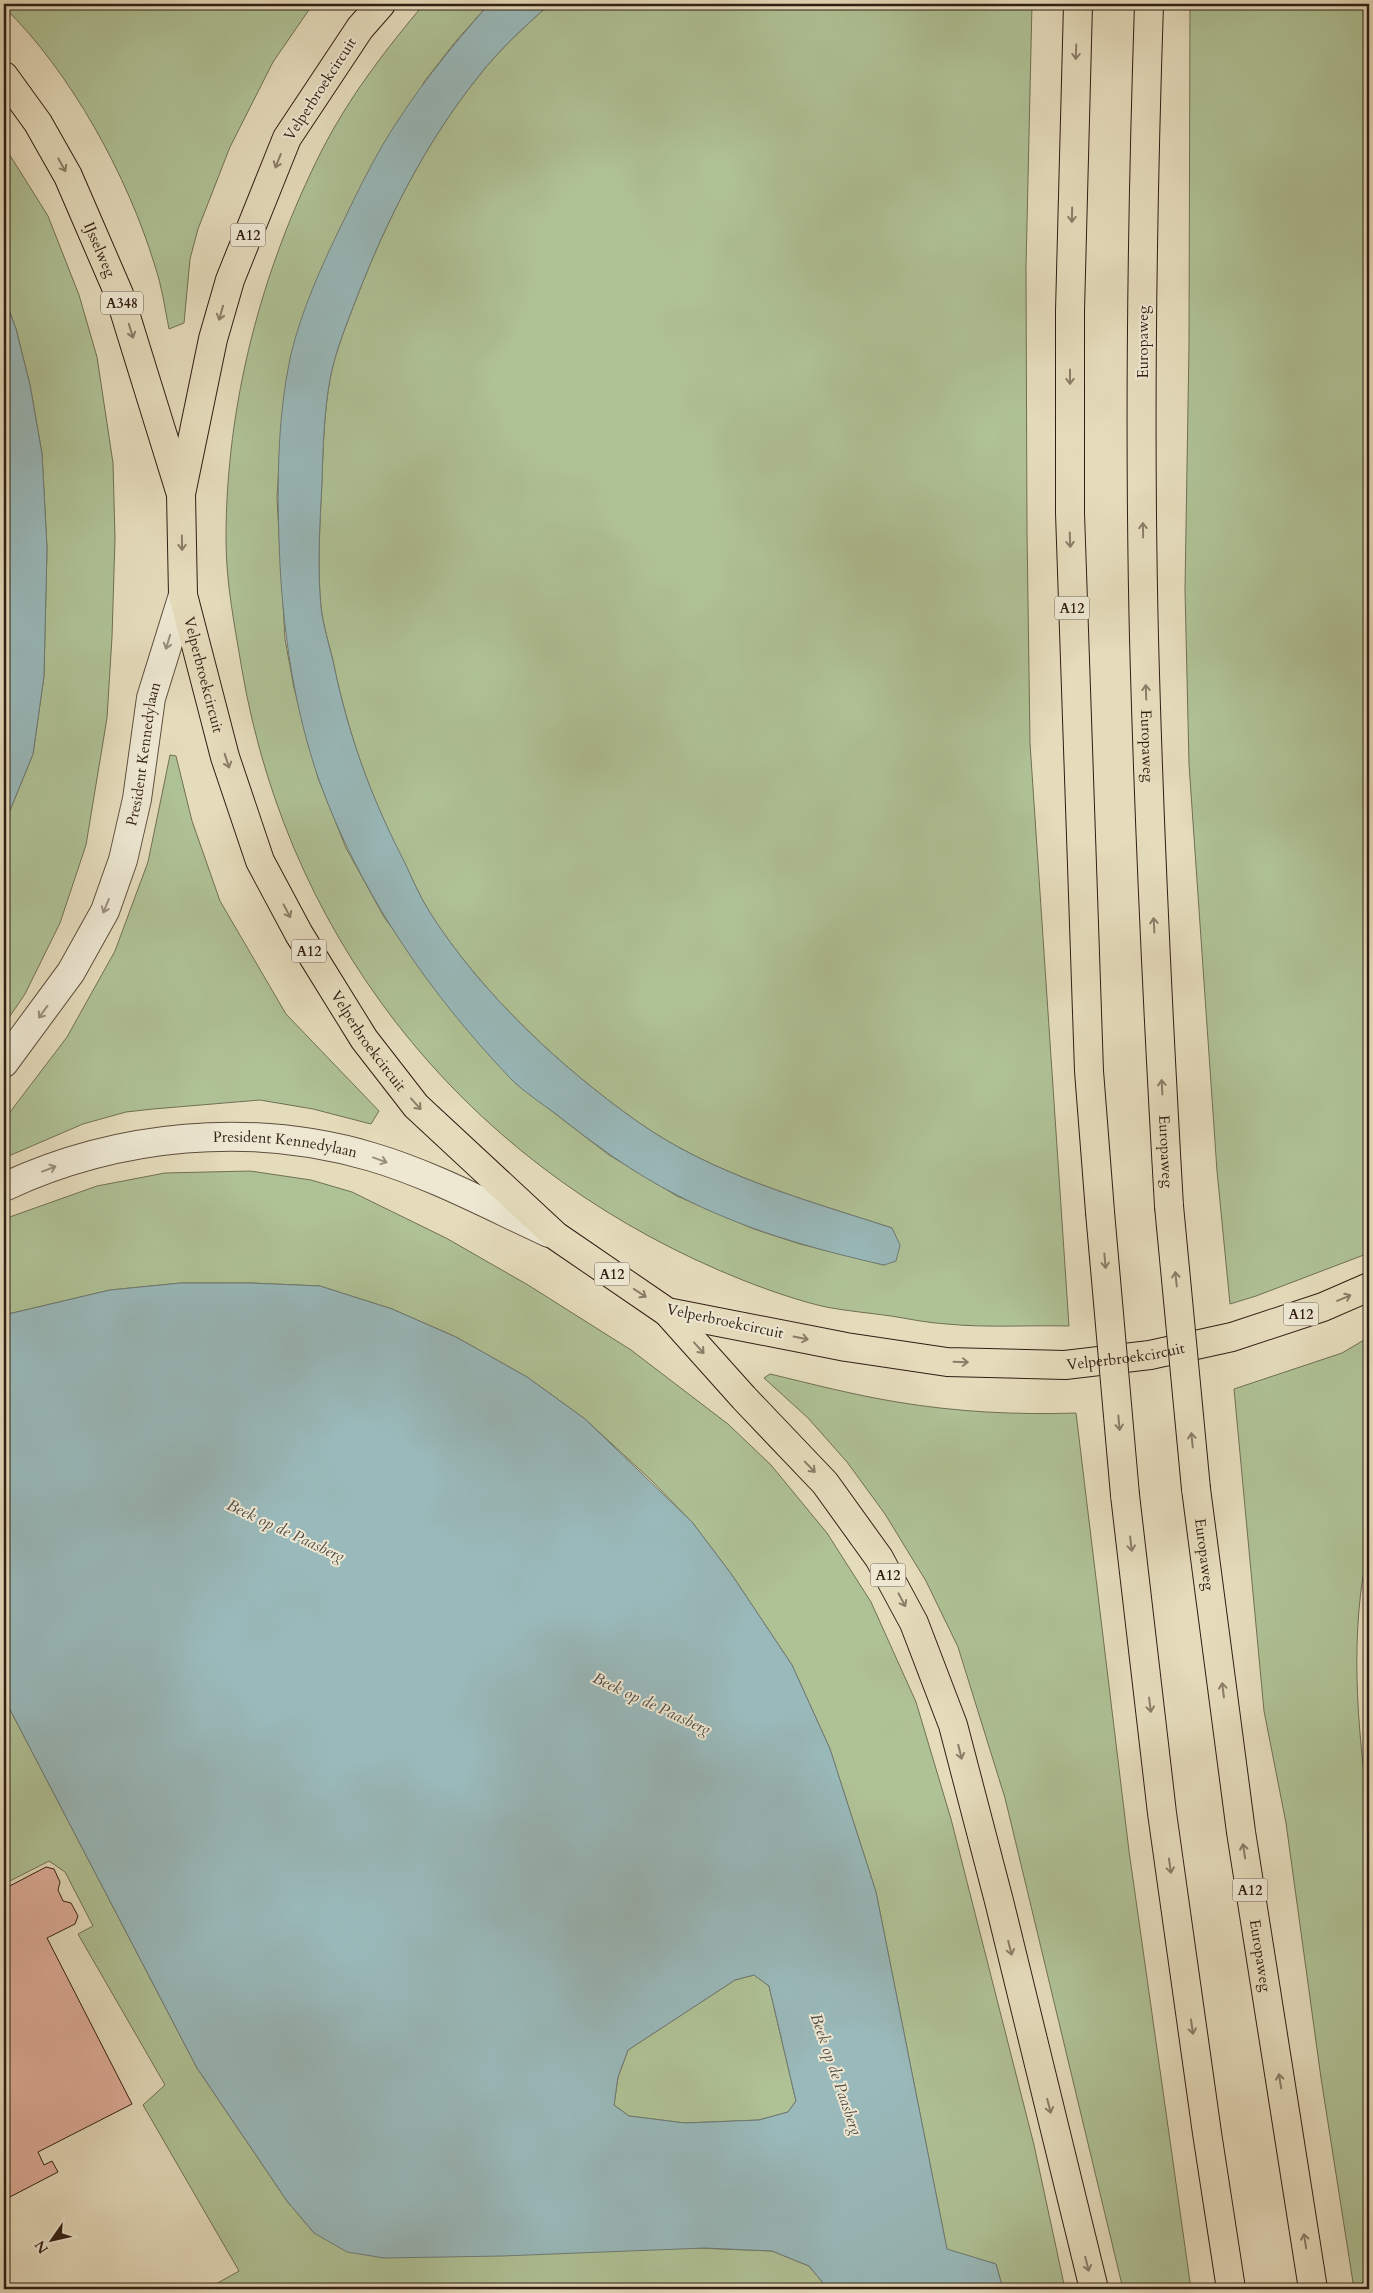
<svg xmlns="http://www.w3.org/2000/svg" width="1373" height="2293" font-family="Cardo,serif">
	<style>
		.green { fill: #afc296; stroke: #707054 }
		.water { fill: #99b9ba; stroke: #6f7b77; fill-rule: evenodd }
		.building { fill: #dfae9a; stroke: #311e13 }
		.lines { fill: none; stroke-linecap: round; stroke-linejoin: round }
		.minor-casing { stroke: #5e4e3d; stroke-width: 30 }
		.highway-casing { stroke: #311e13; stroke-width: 30 }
		.minor { stroke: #eee8d3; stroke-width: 28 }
		.highway { stroke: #e5dcbc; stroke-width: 28 }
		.highway-bridge-casing { stroke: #311e13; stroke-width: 30; stroke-linecap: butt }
		.highway-bridge { stroke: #e5dcbc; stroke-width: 28 }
		.oneway { stroke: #8b7d68 }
		.oneway2 { stroke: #998d7d }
		.labels { text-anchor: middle; stroke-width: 4; stroke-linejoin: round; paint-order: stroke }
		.shield { fill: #eee8d3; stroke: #6a5b4d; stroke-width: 1 }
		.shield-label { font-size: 14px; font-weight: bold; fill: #311e13 }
		.street-label { font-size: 15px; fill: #311e13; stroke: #eee8d3 }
		.water-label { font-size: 16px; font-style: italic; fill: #504c45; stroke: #eee8d3 }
	</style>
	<rect width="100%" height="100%" fill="#e5dcbc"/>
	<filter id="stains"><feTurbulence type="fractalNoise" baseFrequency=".004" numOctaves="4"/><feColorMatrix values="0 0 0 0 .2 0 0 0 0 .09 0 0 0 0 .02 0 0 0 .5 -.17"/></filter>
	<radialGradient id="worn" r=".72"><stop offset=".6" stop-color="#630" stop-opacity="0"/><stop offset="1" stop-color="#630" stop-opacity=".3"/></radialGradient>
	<g class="green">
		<path d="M4,4H313L273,62L230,147L198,229L190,259L184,323L169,329C165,309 162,287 155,266C128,177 71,72 4,7Z"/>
		<path d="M424,4H489L456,41L424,82L291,355L282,416L277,498L285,639L294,688L318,778L346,848L384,917L462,1023L514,1082L609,1155L677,1196L754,1229L800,1244L884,1265L892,1228C806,1200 713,1175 638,1122C560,1067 480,992 428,910C419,895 412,878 403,861C370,795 348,734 333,661C329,644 323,625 321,607C317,566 320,523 322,481C323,448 324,412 330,379C335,352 347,323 357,297C387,219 426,142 478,77C499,50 525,26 550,4H1032L1026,267L1027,532L1030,743L1069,1326C1029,1325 987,1328 947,1324C928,1323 910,1319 891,1316C870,1313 847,1311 826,1307C799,1301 771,1291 745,1281C479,1176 291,954 242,670C235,627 226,584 226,540C226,404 261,271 322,150C349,97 386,49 424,4Z"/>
		<polygon points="1190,4 1369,4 1369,1253 1256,1296 1230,1304 1217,1171 1189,764 1185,590 1189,345"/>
		<polygon points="4,140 6,149 48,216 79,295 97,357 113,463 115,538 112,637 107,718 86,845 60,923 25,994 4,1025 4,825 33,754 44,676 47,548 42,454 30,385 16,329 4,296"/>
		<polygon points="170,755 176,756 192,821 220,901 286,1014 379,1111 371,1124 313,1109 260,1100 153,1109 126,1112 83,1124 4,1158 4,1120 67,1037 115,951 148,862"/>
		<polygon points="250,1171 311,1180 352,1192 446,1238 528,1285 631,1350 728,1424 771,1465 827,1533 871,1602 916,1702 951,1819 1034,2145 1065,2289 1003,2289 996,2264 947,2250 876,1892 830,1749 792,1665 732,1575 692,1522 652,1481 585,1419 527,1377 456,1337 392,1309 320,1286 250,1283 181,1283 110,1290 4,1315 4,1219 97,1186 165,1173"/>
		<path d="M1369,1337V1544C1349,1633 1357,1724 1369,1813V2289H1354L1321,2078L1286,1823L1264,1711L1234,1389L1342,1353Z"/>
		<path d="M770,1374C812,1384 854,1395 897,1402C957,1412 1016,1415 1076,1413L1129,1851L1191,2289H1123L1005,1798L958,1647L926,1581L885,1514L847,1462L808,1418L764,1378Z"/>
		<polygon points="4,1698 197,2068 287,2201 314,2233 772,2251 809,2266 828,2289 207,2289 239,2271 143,2105 165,2085 78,1934 93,1926 65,1872 49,1861 4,1884"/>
		<polygon points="754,1975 769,1986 796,2101 788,2112 759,2120 685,2123 629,2116 614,2105 618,2077 628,2050 735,1980"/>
	</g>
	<g class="water">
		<path d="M489,4H550C525,26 499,50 478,77C426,142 387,219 357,297C347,323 335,352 330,379C324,412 323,448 322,481C320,523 317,566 321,607C323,625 329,644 333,661C348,734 370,795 404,861C412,878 419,895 429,911C480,992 560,1067 638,1122C713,1175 806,1200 892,1228L900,1245L896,1261L884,1265C813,1249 742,1229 677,1195C633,1173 594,1144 556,1114C541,1103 524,1092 511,1079C429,993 359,892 319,780C295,711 284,638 280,565C277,495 276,423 291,354C302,309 321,267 341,226C354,199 367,172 382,146C412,95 450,48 489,4Z"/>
		<polygon points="4,296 16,329 30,385 42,454 47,548 44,676 33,754 4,825"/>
		<path d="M181,1283H250L320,1286L392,1309L456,1337L527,1377L585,1419L692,1522L732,1575L792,1665L830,1749L876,1892L947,2249L996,2264L1003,2289H828L809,2266L772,2251L705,2248L503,2256L384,2258L347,2252L314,2233L287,2201L197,2068L4,1698V1315L110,1290ZM754,1975L769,1986L796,2101L788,2112L759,2120L685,2123L629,2116L614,2105L618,2077L628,2050L735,1980Z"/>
	</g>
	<polygon class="building" points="46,1867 54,1869 60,1882 58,1890 63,1901 71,1903 78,1916 75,1924 47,1938 132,2104 38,2152 44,2165 52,2161 58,2172 4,2200 4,1889"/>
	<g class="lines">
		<defs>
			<g id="minor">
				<path id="s1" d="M4,1063L71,972L105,911L123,860L137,799L151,698L183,595"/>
				<path id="s2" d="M4,1187C117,1134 252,1121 372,1157C433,1175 492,1207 549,1233"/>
			</g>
			<g id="highway">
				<path id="s3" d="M381,4L360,28L287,138L230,280L213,339L181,494L183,595L225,757L260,861L299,934L364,1039L416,1106L556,1236L667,1312L846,1347L947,1362L1065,1365L1150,1355L1232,1337L1323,1307L1369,1287"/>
				<polyline points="1078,4 1070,311 1070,513 1089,1071 1100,1212"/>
				<path id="s4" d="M1149,4C1142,215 1139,427 1144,638C1149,828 1158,1017 1169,1206"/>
				<path id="s5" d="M4,76L38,123L68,176L119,294L180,491"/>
				<polyline points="667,1312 744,1398 825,1483 879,1558 914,1623 953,1725 999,1901 1094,2289"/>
				<path id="s6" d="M1196,1489L1241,1832L1313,2289"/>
				<polyline points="1125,1495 1162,1813 1207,2133 1231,2289"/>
			</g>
		</defs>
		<use href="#minor" class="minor-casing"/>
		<use href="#highway" class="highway-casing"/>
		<use href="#minor" class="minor"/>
		<use href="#highway" class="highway"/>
		<defs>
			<g id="highway-bridge">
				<polyline points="1169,1206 1196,1489"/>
				<polyline points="1100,1212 1125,1495"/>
			</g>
		</defs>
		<use href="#highway-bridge" class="highway-bridge-casing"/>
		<use href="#highway-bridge" class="highway-bridge"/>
	</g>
	<defs><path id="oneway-shaft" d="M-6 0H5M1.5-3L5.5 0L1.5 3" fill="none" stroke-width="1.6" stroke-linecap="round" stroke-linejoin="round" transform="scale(1.25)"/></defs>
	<g class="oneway">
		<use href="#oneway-shaft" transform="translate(1076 52) rotate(92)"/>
		<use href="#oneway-shaft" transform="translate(278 161) rotate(112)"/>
		<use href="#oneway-shaft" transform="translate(62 165) rotate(61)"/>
		<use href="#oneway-shaft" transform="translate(1072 215) rotate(91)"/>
		<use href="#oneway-shaft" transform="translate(221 313) rotate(106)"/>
		<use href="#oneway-shaft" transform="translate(131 331) rotate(73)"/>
		<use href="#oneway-shaft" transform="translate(1070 377) rotate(90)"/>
		<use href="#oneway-shaft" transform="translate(1143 530) rotate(-91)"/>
		<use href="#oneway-shaft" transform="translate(1070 540) rotate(88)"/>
		<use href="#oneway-shaft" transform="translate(182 543) rotate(89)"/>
		<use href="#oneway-shaft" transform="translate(1146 692) rotate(-92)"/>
		<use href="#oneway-shaft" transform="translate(227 761) rotate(72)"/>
		<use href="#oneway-shaft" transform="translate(287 911) rotate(62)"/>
		<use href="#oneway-shaft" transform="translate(1154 925) rotate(-93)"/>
		<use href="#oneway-shaft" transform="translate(1162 1087) rotate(-93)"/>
		<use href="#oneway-shaft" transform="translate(416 1104) rotate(48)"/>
		<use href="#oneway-shaft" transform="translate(1105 1261) rotate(85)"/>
		<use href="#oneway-shaft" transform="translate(1176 1279) rotate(-96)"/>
		<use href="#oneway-shaft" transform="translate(640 1293) rotate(34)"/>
		<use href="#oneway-shaft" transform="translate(1344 1298) rotate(-23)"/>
		<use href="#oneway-shaft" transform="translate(801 1338) rotate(11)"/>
		<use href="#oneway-shaft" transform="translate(699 1348) rotate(48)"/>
		<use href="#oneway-shaft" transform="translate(961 1362) rotate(2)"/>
		<use href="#oneway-shaft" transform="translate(1119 1423) rotate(85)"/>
		<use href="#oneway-shaft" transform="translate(1192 1440) rotate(-96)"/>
		<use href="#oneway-shaft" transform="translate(810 1467) rotate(46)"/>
		<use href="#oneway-shaft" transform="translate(1131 1544) rotate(83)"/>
		<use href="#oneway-shaft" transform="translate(902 1600) rotate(62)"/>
		<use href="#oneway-shaft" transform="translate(1223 1690) rotate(-97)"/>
		<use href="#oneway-shaft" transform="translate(1150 1705) rotate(83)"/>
		<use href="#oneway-shaft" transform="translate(960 1752) rotate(76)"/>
		<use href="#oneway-shaft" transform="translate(1244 1851) rotate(-99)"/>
		<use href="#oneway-shaft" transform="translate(1170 1866) rotate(82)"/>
		<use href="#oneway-shaft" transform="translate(1010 1948) rotate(76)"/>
		<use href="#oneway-shaft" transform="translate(1192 2027) rotate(82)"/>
		<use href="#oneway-shaft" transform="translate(1280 2081) rotate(-99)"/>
		<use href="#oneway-shaft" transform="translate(1049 2106) rotate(76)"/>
		<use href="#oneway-shaft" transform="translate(1305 2241) rotate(-99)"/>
		<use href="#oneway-shaft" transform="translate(1087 2264) rotate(76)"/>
	</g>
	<g class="oneway2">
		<use href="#oneway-shaft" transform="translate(168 642) rotate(107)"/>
		<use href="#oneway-shaft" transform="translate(106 906) rotate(112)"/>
		<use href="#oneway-shaft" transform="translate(43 1012) rotate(126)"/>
		<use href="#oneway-shaft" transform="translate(380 1160) rotate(20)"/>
		<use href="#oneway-shaft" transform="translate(49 1169) rotate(-21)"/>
	</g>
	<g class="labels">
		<g class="shield">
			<rect x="230.5" y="223.5" width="35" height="23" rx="4"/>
			<rect x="101" y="291.5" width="42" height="23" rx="4"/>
			<rect x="1054.5" y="596.5" width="35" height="23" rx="4"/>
			<rect x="291.5" y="939.5" width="35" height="23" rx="4"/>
			<rect x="594.5" y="1262.5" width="35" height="23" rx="4"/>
			<rect x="1283.5" y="1302.5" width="35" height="23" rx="4"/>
			<rect x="870.5" y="1563.5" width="35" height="23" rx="4"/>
			<rect x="1232.5" y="1878.5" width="35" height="23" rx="4"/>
		</g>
		<g class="shield-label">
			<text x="248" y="240">A12</text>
			<text x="122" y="308">A348</text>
			<text x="1072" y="613">A12</text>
			<text x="309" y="956">A12</text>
			<text x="612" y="1279">A12</text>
			<text x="1301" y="1319">A12</text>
			<text x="888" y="1580">A12</text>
			<text x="1250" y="1895">A12</text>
		</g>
		<g class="street-label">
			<text transform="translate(320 89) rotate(-57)" y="5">Velperbroekcircuit</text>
			<text dy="5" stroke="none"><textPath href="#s5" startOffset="199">IJsselweg</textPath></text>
			<text transform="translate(1143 342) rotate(-90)" y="5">Europaweg</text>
			<text dy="5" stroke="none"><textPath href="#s3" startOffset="720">Velperbroekcircuit</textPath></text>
			<text dy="5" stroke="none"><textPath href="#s4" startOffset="742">Europaweg</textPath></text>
			<text dy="5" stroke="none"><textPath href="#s1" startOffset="345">President Kennedylaan</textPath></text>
			<text dy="5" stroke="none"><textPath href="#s3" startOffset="1125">Velperbroekcircuit</textPath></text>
			<text dy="5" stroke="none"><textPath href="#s2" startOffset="289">President Kennedylaan</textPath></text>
			<text dy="5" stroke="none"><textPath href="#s4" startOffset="1148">Europaweg</textPath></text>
			<text transform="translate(725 1321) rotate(12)" y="5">Velperbroekcircuit</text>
			<text dy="5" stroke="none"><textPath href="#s3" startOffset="1995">Velperbroekcircuit</textPath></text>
			<text dy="5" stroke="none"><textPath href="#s6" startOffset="66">Europaweg</textPath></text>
			<text dy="5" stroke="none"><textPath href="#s6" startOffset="471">Europaweg</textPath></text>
		</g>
		<g class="water-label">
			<text transform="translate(286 1530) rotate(25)" y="6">Beek op de Paasberg</text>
			<text transform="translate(652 1703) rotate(25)" y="6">Beek op de Paasberg</text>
			<text transform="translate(837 2074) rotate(71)" y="6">Beek op de Paasberg</text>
		</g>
	</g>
	<rect width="1373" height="2293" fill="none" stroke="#e5dcbc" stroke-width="20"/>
	<rect x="5" y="5" width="1363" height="2283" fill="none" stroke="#311e13" stroke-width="2.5"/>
	<rect x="10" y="10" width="1353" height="2273" fill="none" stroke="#311e13"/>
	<g transform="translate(52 2240) rotate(236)" stroke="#eee8d3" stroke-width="4" paint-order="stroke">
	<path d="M0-4L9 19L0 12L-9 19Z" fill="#311e13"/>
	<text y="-8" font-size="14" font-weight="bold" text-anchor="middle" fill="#311e13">N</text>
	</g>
	<rect width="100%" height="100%" filter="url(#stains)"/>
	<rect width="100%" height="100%" fill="url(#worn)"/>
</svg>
